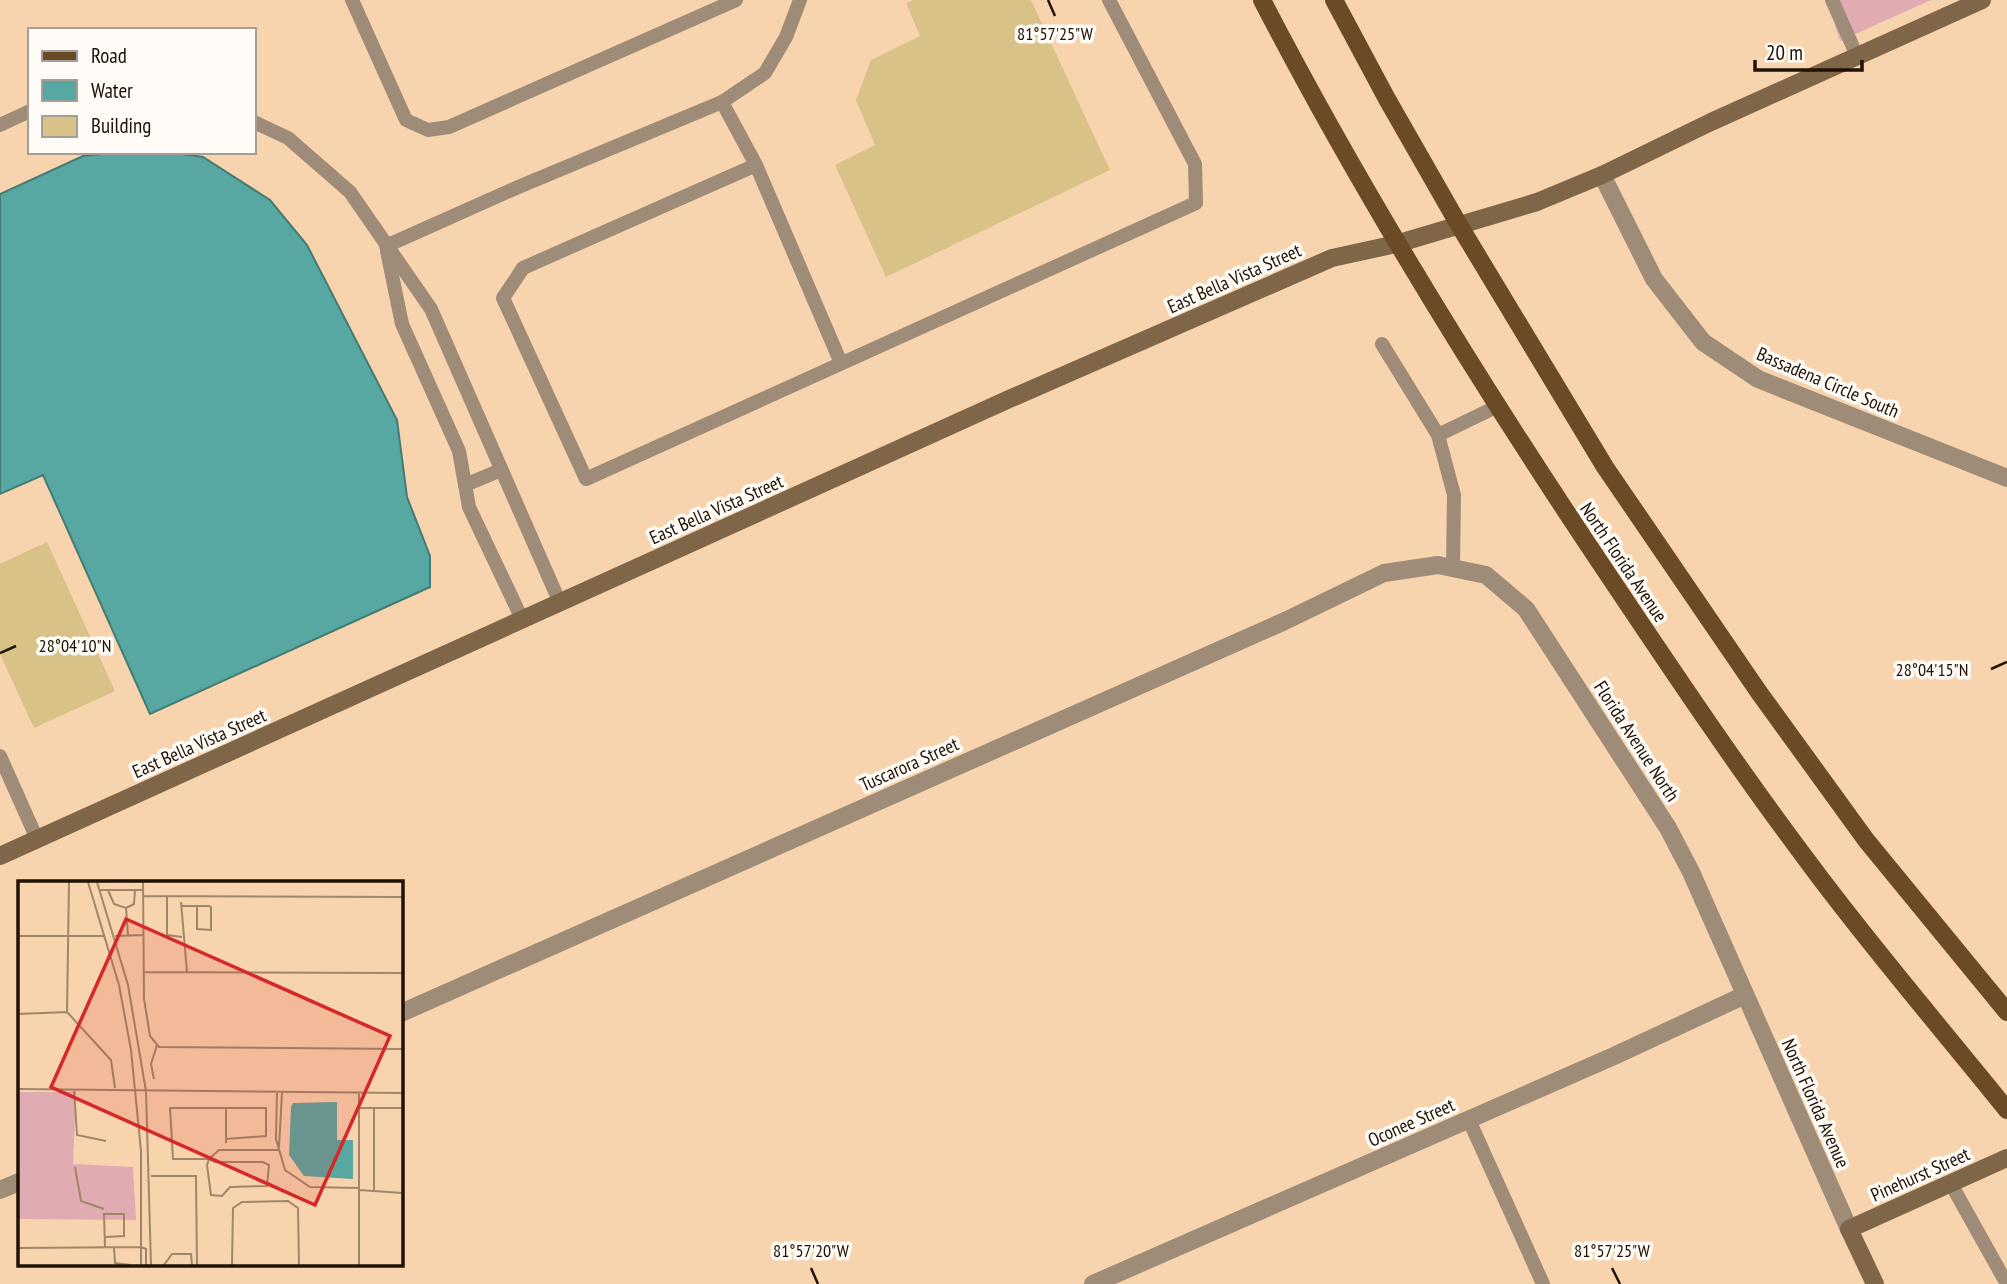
<svg xmlns="http://www.w3.org/2000/svg" width="2007" height="1284" font-family="'PT Sans Narrow',sans-serif">
	<style>
		.green { fill: #e1abb2 }
		.water { fill: #57a8a2; stroke: #467b73; stroke-width: 2 }
		.building { fill: #d8c287 }
		.lines { fill: none; stroke-linecap: round; stroke-linejoin: round }
		.lane { stroke: #9e8c78; stroke-width: 14 }
		.street { stroke: #9e8c78; stroke-width: 18 }
		.secondary { stroke: #806648; stroke-width: 18 }
		.primary { stroke: #6a4b25; stroke-width: 18 }
		.ticks { fill: none; stroke: #1f1205; stroke-width: 2.5 }
		.labels { text-anchor: middle; stroke-width: 7; stroke-linejoin: round; paint-order: stroke }
		.street-label { font-size: 19px; fill: #1f1205; stroke: #fffbf7 }
		.inset-road { fill: none; stroke: #a1866a; stroke-width: 2 }
		.view { fill: #d62828; fill-opacity: 0.15; stroke: #d62828; stroke-width: 3.5 }
		.inset-edge { fill: none; stroke: #1f1205; stroke-width: 3.5 }
		.ticks-label { font-size: 18px; text-anchor: middle; fill: #1f1205; stroke: #fffbf7; stroke-width: 7; stroke-linejoin: round; paint-order: stroke }
	</style>
	<rect width="100%" height="100%" fill="#f7d4ad"/>
	<polygon class="green" points="1827,0 1931,0 1840,41"/>
	<polygon class="water" points="121,152 169,152 203,157 270,200 307,245 397,420 407,497 430,556 430,587 150,714 43,475 0,494 0,194 83,156"/>
	<g class="building">
		<polygon points="913,0 1031,0 1110,170 886,277 835,165 875,145 856,100 871,60 920,36 906,3"/>
		<polygon points="47,542 115,691 34,728 0,654 0,564"/>
	</g>
	<g class="lines">
		<g class="lane">
			<polyline points="352,0 406,120 428,130 449,127 736,0"/>
			<polyline points="1832,0 1857,56"/>
			<polyline points="722,102 756,165 841,363"/>
			<polyline points="254,122 288,138 350,192 431,309 560,603"/>
			<polyline points="0,125 30,111"/>
			<polyline points="756,165 523,268 503,298 586,479 1196,203 1195,164 1109,0"/>
			<polyline points="386,246 516,188 722,102 765,73 786,37 800,0"/>
			<polyline points="387,251 402,324 459,451 469,507 522,619"/>
			<polyline points="1382,344 1438,435 1454,495 1453,568"/>
			<polyline points="1438,435 1498,406"/>
			<polyline points="465,485 501,470"/>
			<polyline points="0,756 37,839"/>
			<polyline points="1469,1120 1543,1284"/>
			<polyline points="1951,1184 2007,1284"/>
		</g>
		<g class="street">
			<polyline points="1602,175 1654,279 1703,342 1758,379 2007,478"/>
			<polyline points="401,1013 1285,621 1384,573 1438,565 1486,575 1526,609 1668,828 1691,872 1849,1229"/>
			<polyline points="0,1190 19,1182"/>
			<polyline points="1093,1284 1614,1056 1745,995"/>
		</g>
		<g class="secondary">
			<polyline points="0,856 1007,400 1332,258 1396,244 1537,202 1602,175 1711,122 1982,0"/>
			<polyline points="1875,1284 1849,1229 2007,1158"/>
		</g>
		<g class="primary">
			<path d="M1262,0C1365,199 1484,390 1609,576C1674,673 1739,770 1809,863C1872,948 1941,1028 2007,1110"/>
			<polyline points="1334,0 1387,99 1459,225 1605,467 1758,691 1866,840 2007,1012"/>
		</g>
	</g>
	<path class="ticks" d="M1048,0L1055,16M0,653L16,646M1991,669L2007,662M811,1268L818,1284M1612,1268L1620,1284"/>
	<g class="labels">
		<g class="street-label">
			<text transform="translate(1234 278) rotate(-24)" y="7">East Bella Vista Street</text>
			<text transform="translate(1828 382) rotate(23)" y="7">Bassadena Circle South</text>
			<text transform="translate(716 509) rotate(-24)" y="7">East Bella Vista Street</text>
			<text transform="translate(1624 562) rotate(56)" y="7">North Florida Avenue</text>
			<text transform="translate(1637 741) rotate(57)" y="7">Florida Avenue North</text>
			<text transform="translate(199 743) rotate(-24)" y="7">East Bella Vista Street</text>
			<text transform="translate(909 764) rotate(-24)" y="7">Tuscarora Street</text>
			<text transform="translate(1816 1103) rotate(66)" y="7">North Florida Avenue</text>
			<text transform="translate(1411 1122) rotate(-24)" y="7">Oconee Street</text>
			<text transform="translate(1920 1174) rotate(-24)" y="7">Pinehurst Street</text>
		</g>
	</g>
	<g transform="translate(18 881)">
		<rect width="385" height="385" fill="#f7d4ad"/>
		<path d="M0,211H58L55,283L115,286L118,339L0,338Z" fill="#e1abb2"/>
		<path d="M319,221V259H335V298L286,295L271,274L273,226L275,222Z" fill="#57a8a2"/>
		<path class="inset-road" d="M70,1L101,104L113,169L123,270V384M79,1L110,104L128,210L133,384M125,1L126,118L132,155L141,166L385,168M82,9H125M90,9L96,23L108,27L110,54M125,15L385,16M149,15V54L164,56M163,21L169,91M163,25H191L193,26V49L179,48V25M108,27L116,23L117,9M0,55H87M97,55L126,54M126,91L385,92M49,131L51,1M49,131L93,179L97,207M0,133L49,131M136,198L133,183L139,164M0,208L385,212M56,208L59,254L88,260M341,211V384M259,212L258,258L267,289L292,306L341,307M341,227H385M207,258L248,255V227H152L155,278H191L197,281H245L251,284L249,305L212,306L204,315L193,314L189,284L191,278L201,269H261M208,262V227M261,266L264,212M57,286L63,320L86,328M133,295H178L179,384M341,309L385,312M356,309V227M87,356L106,355V333H86L87,366M96,366L97,382L112,384M123,366L128,368V384M0,367L123,366M146,384L154,373H173L174,384M214,384L215,327L224,321L270,320L280,327L281,384"/>
		<path class="view" d="M108,38L372,155L297,324L33,206Z"/>
		<rect width="385" height="385" class="inset-edge"/>
	</g>
	<g class="ticks-label">
		<text x="1055" y="40">81°57'25"W</text>
		<text x="75" y="652">28°04'10"N</text>
		<text x="1932" y="676">28°04'15"N</text>
		<text x="811" y="1257">81°57'20"W</text>
		<text x="1612" y="1257">81°57'25"W</text>
	</g>
	<rect x="28" y="28" width="228" height="126" fill="#fffbf7" stroke="#a59e96" stroke-width="2"/>
	<rect x="42" y="51" width="35" height="10" fill="#6a4b25" stroke="#a59e96" stroke-width="2"/>
	<text x="91" y="63" font-size="21" fill="#1f1205">Road</text>
	<rect x="42" y="80" width="35" height="21" fill="#57a8a2" stroke="#a59e96" stroke-width="2"/>
	<text x="91" y="98" font-size="21" fill="#1f1205">Water</text>
	<rect x="42" y="116" width="35" height="21" fill="#d8c287" stroke="#a59e96" stroke-width="2"/>
	<text x="91" y="133" font-size="21" fill="#1f1205">Building</text>
	<path d="M1755 60v10h107v-10" fill="none" stroke="#1f1205" stroke-width="3.5"/>
	<text x="1766" y="60" font-size="21" fill="#1f1205" stroke="#fffbf7" stroke-width="5" paint-order="stroke">20 m</text>
</svg>
